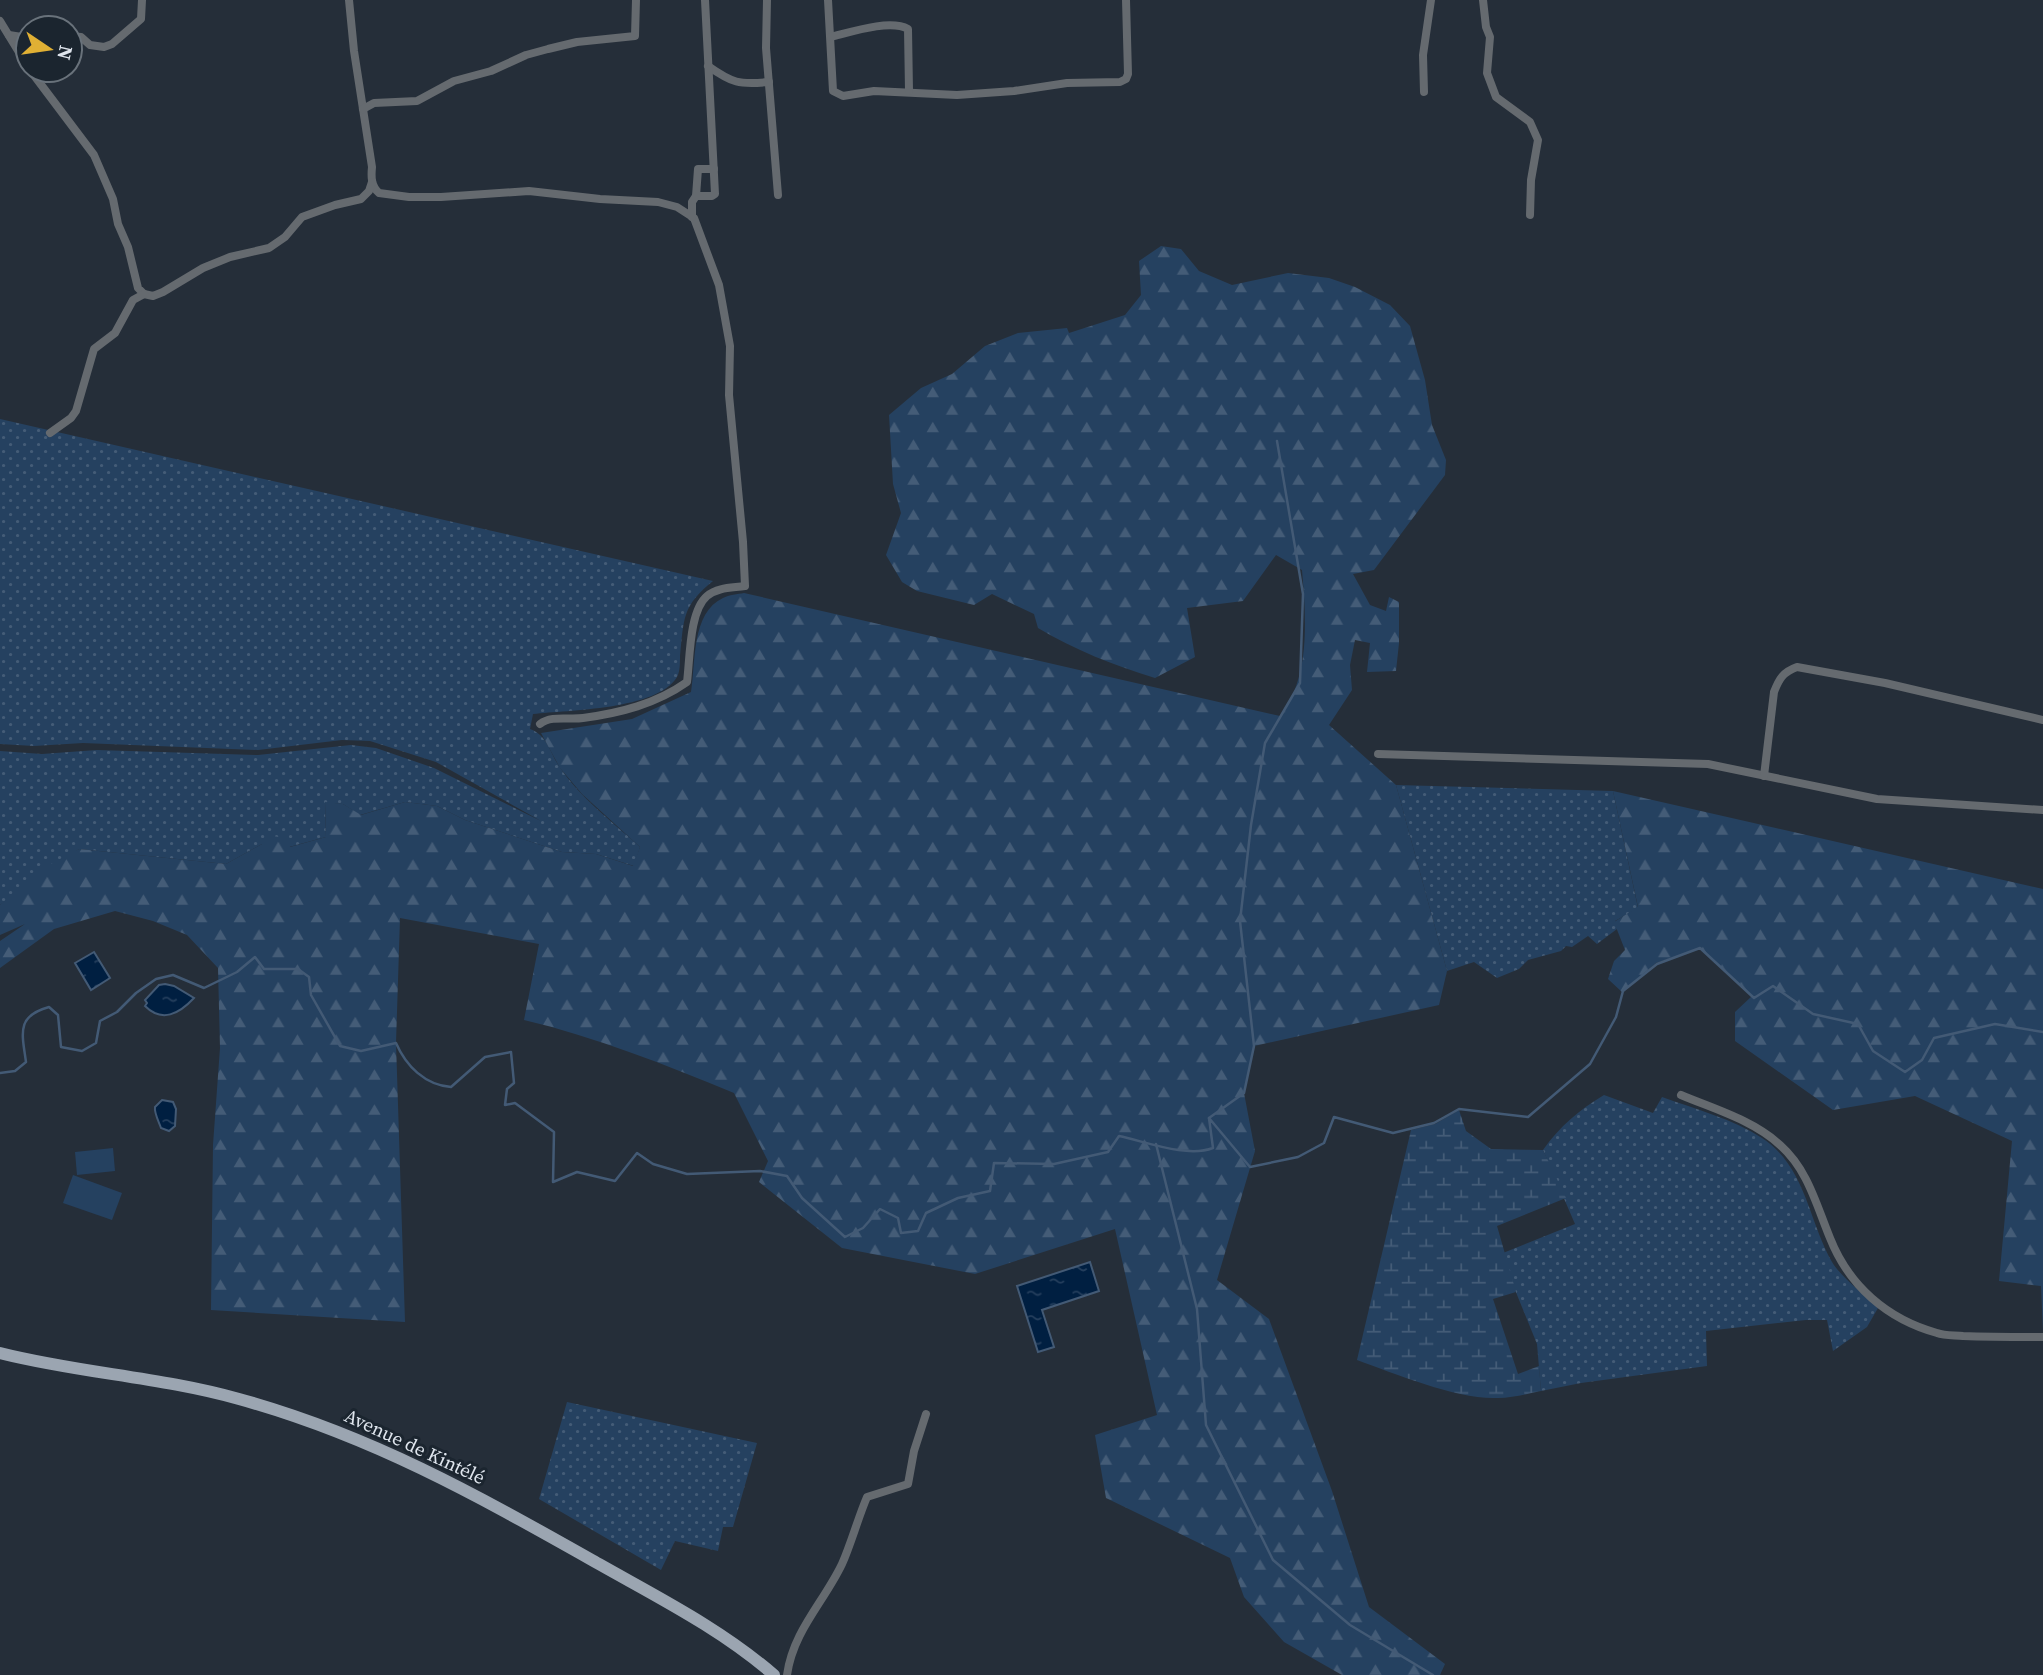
<svg xmlns="http://www.w3.org/2000/svg" width="2043" height="1675" font-family="'Source Serif 4',serif">
	<style>
		.grass { fill: url(#grass-dots) }
		.forest { fill: url(#forest-firs) }
		.wetland { fill: url(#wetland-marsh) }
		.pitch { fill: #254160 }
		.water { fill: url(#water-ripples); stroke: #435a75; stroke-width: 2 }
		.lines { fill: none; stroke-linecap: round; stroke-linejoin: round }
		.stream { stroke: #435a75; stroke-width: 2.5 }
		.street { stroke: #656a6f; stroke-width: 8 }
		.primary { stroke: #9ba5b1; stroke-width: 12 }
		.labels { text-anchor: middle; stroke-width: 6; stroke-linejoin: round; paint-order: stroke }
		.street-label { font-size: 19px; fill: #dfe5ed; stroke: #1b252f }
	</style>
	<defs>
		<pattern id="grass-dots" width="8" height="8" patternUnits="userSpaceOnUse" patternTransform="scale(1.75)"><rect width="8" height="8" fill="#254160"/><path d="M2 2h.1M6 6h.1" fill="none" stroke="#445c77" stroke-width="1.8" stroke-linecap="round"/></pattern>
		<pattern id="forest-firs" width="22" height="20" patternUnits="userSpaceOnUse" patternTransform="scale(1.75)"><rect width="22" height="20" fill="#254160"/><path d="M5 1l3.5 6h-7zM16 11l3.5 6h-7z" fill="#445c77"/></pattern>
		<pattern id="wetland-marsh" width="20" height="14" patternUnits="userSpaceOnUse" patternTransform="scale(1.75)"><rect width="20" height="14" fill="#254160"/><path d="M1 5h8M5 5V1M11 12h8M15 12V8" fill="none" stroke="#445c77"/></pattern>
		<pattern id="water-ripples" width="26" height="14" patternUnits="userSpaceOnUse" patternTransform="scale(1.75)"><rect width="26" height="14" fill="#001f41"/><path d="M2 4q2-2 4 0t4 0M15 11q2-2 4 0t4 0" fill="none" stroke="#253f5d"/></pattern>
	</defs>
	<rect width="100%" height="100%" fill="#252e39"/>
	<g class="grass">
		<path d="M0,419L713,581C682,606 684,618 680,656C680,663 680,672 677,677C657,710 568,710 533,714L530,729C548,736 549,751 559,766C579,797 613,822 640,847L634,866L596,854L562,852L465,820L437,806L405,802L360,815L343,804L325,803L326,837L289,847L262,844L226,864L79,849L0,905V751L42,754L97,750L258,755L351,745L376,748L434,768L541,821L436,762L370,741L342,740L258,750L83,743L34,746L0,744Z"/>
		<polygon points="1396,785 1613,791 1638,908 1615,921 1617,929 1597,944 1588,936 1572,947 1566,946 1561,951 1528,960 1519,969 1497,978 1474,962 1447,971"/>
		<path d="M1604,1095L1653,1113L1662,1097C1695,1109 1733,1119 1762,1138C1806,1167 1808,1220 1832,1262C1841,1277 1865,1295 1878,1308L1867,1327L1833,1351L1827,1320H1806L1706,1331L1707,1366L1581,1383L1541,1391L1537,1344L1511,1280L1503,1253L1575,1224L1543,1150C1560,1126 1579,1110 1604,1095Z"/>
		<polygon points="567,1402 757,1443 733,1527 723,1527 718,1551 675,1541 661,1570 539,1499"/>
	</g>
	<g class="forest">
		<path d="M1161,246L1181,249L1199,271L1232,285L1288,273L1329,278L1355,287L1390,305L1410,326L1425,380L1432,425L1446,460L1445,475L1374,570L1353,574L1370,605L1386,611L1389,597L1399,602V643L1396,671L1367,672L1370,643L1355,640L1350,665L1352,690L1329,725L1396,785L1447,971L1439,1005L1254,1046L1244,1093L1255,1151L1217,1280L1269,1319L1332,1491L1369,1607L1445,1664L1440,1675H1342L1284,1642L1244,1597L1230,1558L1106,1498L1095,1435L1157,1415L1115,1229L975,1274L842,1248L759,1182L768,1161L734,1093C666,1065 596,1037 524,1020L539,944L400,918L396,1043L405,1322L211,1310L213,1145L220,1048L218,968L187,935L153,921L115,911L54,929L0,968V941L25,924L0,935V905L45,867L79,849L226,864L262,844L266,835L285,838L290,847L326,837L325,802L343,804L361,815L405,802L437,806L465,820L562,852L596,854L633,866L640,847L582,794L560,768L541,733L632,719L691,692C696,662 691,613 723,598C729,595 738,594 744,593L1280,716C1311,677 1306,617 1302,570L1276,555L1243,601L1187,608L1195,657L1155,678C1113,665 1075,650 1038,628L1034,614L992,594L974,605L917,591L902,582L886,555L901,513L893,484L889,415L921,388L952,374L985,346L1018,333L1067,328L1069,333L1125,315L1141,295L1139,261Z"/>
		<polygon points="1613,791 2043,889 2043,1331 2041,1286 1999,1281 2012,1141 1915,1096 1833,1110 1735,1041 1735,1012 1752,996 1700,948 1656,963 1622,992 1608,979 1614,961 1625,950 1614,922 1638,907"/>
	</g>
	<path class="wetland" d="M1459,1110L1466,1131L1491,1149L1543,1150L1566,1198L1497,1226L1516,1292L1493,1299L1518,1374L1539,1366L1541,1391C1527,1394 1512,1398 1498,1398C1458,1400 1396,1374 1357,1360L1411,1130L1435,1124Z"/>
	<g class="pitch">
		<polygon points="113,1148 115,1171 77,1175 75,1152"/>
		<polygon points="73,1175 122,1193 112,1220 63,1203"/>
	</g>
	<g class="water">
		<polygon points="94,952 110,978 91,990 75,963"/>
		<path d="M165,984L174,986L194,998C179,1014 162,1023 145,1006L147,1003L145,1000L159,985Z"/>
		<path d="M162,1100L173,1102L176,1109L175,1126L169,1131L161,1128C159,1122 154,1113 155,1107Z"/>
		<polygon points="1090,1262 1099,1291 1042,1310 1054,1347 1038,1352 1017,1286"/>
	</g>
	<g class="lines">
		<g class="stream">
			<path d="M0,1073L15,1071L26,1062C22,1033 16,1016 49,1007L58,1015L61,1047L82,1051L96,1043L100,1021L117,1012L136,993L156,979L173,975L204,988L237,972L255,957L264,969H298L309,977L311,995L340,1046L361,1051L396,1043C406,1066 425,1085 451,1087L485,1057L511,1052L514,1083L507,1089L505,1105L515,1103L554,1132L553,1182L577,1172L615,1181L637,1153L653,1164L687,1174L760,1171L787,1176L802,1198L845,1237L863,1228L880,1209L898,1218L901,1233L918,1231L926,1213L958,1198L990,1191L994,1163L1054,1164L1108,1152L1119,1136C1147,1142 1187,1158 1213,1148L1209,1118L1250,1167L1298,1157L1324,1143L1334,1117L1393,1133L1434,1123L1459,1109L1528,1117L1590,1064L1616,1017L1623,991L1657,964L1700,948L1754,998L1773,986L1813,1014L1858,1024L1873,1051L1905,1072L1922,1060L1934,1038L1995,1024L2043,1032"/>
			<polyline points="1209,1118 1244,1093 1254,1046 1240,921 1251,825 1265,743 1300,683 1303,594 1277,441"/>
			<polyline points="1156,1144 1197,1309 1206,1425 1273,1560 1350,1625 1433,1675"/>
		</g>
		<g class="street">
			<path d="M349,0L354,51L372,167C371,177 371,186 379,193L409,197H441L529,191L600,199L658,202L677,207L694,218L719,285L730,346L729,395L743,542L745,586C732,588 718,587 707,596C689,611 690,660 687,682C656,704 620,713 583,718C569,720 551,715 540,724"/>
			<polyline points="767,0 766,48 778,195"/>
			<polyline points="828,0 833,91 843,96 874,91 957,95 1014,91 1067,83 1120,82 1126,79 1128,74 1126,0"/>
			<polyline points="1483,0 1486,27 1490,37 1487,73 1496,97 1530,122 1538,140 1531,180 1530,215"/>
			<polyline points="0,21 28,67"/>
			<polyline points="9,35 28,38"/>
			<polyline points="70,36 81,37 90,45 104,47 112,44 141,19 142,0"/>
			<path d="M831,37C851,32 890,19 908,29L909,91"/>
			<path d="M708,66C732,83 739,85 769,82"/>
			<polyline points="30,70 94,155 113,199 118,224 128,247 138,288 144,294 153,296 163,292 203,268 230,257 269,248 285,237 302,217 335,205 361,199 369,191 372,182"/>
			<polyline points="1424,92 1423,55 1431,0"/>
			<polyline points="363,109 374,103 417,101 454,81 491,71 526,55 548,49 577,42 635,36 636,0"/>
			<polyline points="696,196 698,169 714,169"/>
			<polyline points="692,217 692,202 696,196 712,196 715,194 705,0"/>
			<polyline points="50,433 71,418 76,411 94,349 115,333 133,300 144,294"/>
			<polyline points="1378,754 1708,764 1877,799 2043,810"/>
			<path d="M1764,776L1774,692C1779,679 1783,672 1797,667L1885,683L2043,720"/>
			<path d="M1681,1095C1714,1109 1753,1120 1780,1145C1808,1170 1816,1204 1830,1238C1849,1286 1887,1319 1937,1333C1945,1336 1955,1335 1963,1336C1990,1337 2016,1337 2043,1337"/>
			<path d="M787,1675C793,1631 824,1602 842,1564C851,1544 858,1518 867,1497L908,1484L914,1451L926,1414"/>
		</g>
		<path class="primary" d="M0,1353C79,1373 161,1377 239,1399C373,1436 480,1497 599,1564C659,1598 721,1629 774,1675"/>
	</g>
	<g class="labels">
		<g class="street-label">
			<text transform="translate(415 1446) rotate(25)" y="7">Avenue de Kintélé</text>
		</g>
	</g>
	<g transform="translate(49 49) rotate(103)"><circle r="33" fill="#1b252f" stroke="#69727b" stroke-width="2"/>
	<path d="M0-5L12 26L0 18L-12 26Z" fill="#e0b034"/>
	<text y="-10" font-size="19" font-weight="bold" text-anchor="middle" fill="#dfe5ed">N</text>
	</g>
</svg>
